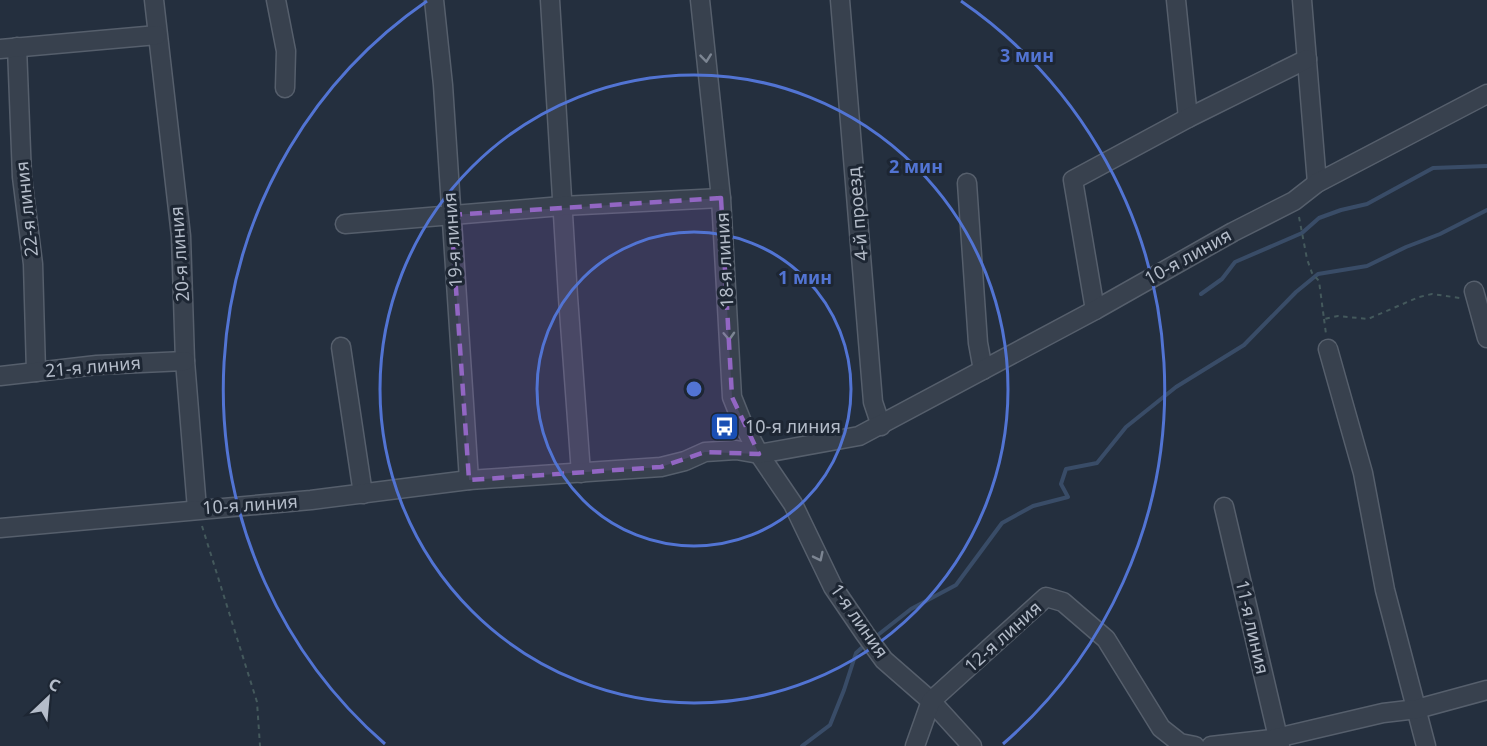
<svg xmlns="http://www.w3.org/2000/svg" width="1487" height="746" font-family="'Noto Sans',sans-serif">
	<style>
		.lines { fill: none; stroke-linecap: round; stroke-linejoin: round }
		.stream { stroke: #394c67; stroke-width: 4 }
		.minor-casing { stroke: #565f6c; stroke-width: 21 }
		.path { stroke: #44595c; stroke-width: 2; stroke-dasharray: 4.5 4.5; stroke-linecap: butt }
		.minor { stroke: #38414e; stroke-width: 18 }
		.oneway { stroke: #7c8592 }
		.marked { fill: #9266c3; fill-opacity: 0.2; stroke: #9266c3; stroke-width: 4.5; stroke-dasharray: 12 8; stroke-linejoin: round }
		.ring { fill: none; stroke: #5274d3; stroke-width: 3 }
		.labels { text-anchor: middle; stroke-width: 6; stroke-linejoin: round; paint-order: stroke }
		.street-label { font-size: 18px; fill: #b4bcc9; stroke: #1d2633 }
		.poi-label { font-size: 18px; fill: #b4bcc9; stroke: #1d2633; text-anchor: start }
		.centre { fill: #5274d3; stroke: #1d2633; stroke-width: 3 }
		.ring-label { font-size: 18px; text-anchor: middle; font-weight: bold; fill: #5274d3; stroke: #1d2633; stroke-width: 6; stroke-linejoin: round; paint-order: stroke }
	</style>
	<rect width="100%" height="100%" fill="#242f3e"/>
	<g class="lines">
		<g class="stream">
			<polyline points="1201,294 1222,279 1235,262 1302,233 1319,218 1341,210 1367,204 1433,168 1487,166"/>
			<polyline points="874,638 911,609 956,585 1002,523 1033,506 1068,497 1061,484 1066,469 1097,463 1126,427 1176,387 1244,345 1296,292 1318,274 1367,266 1406,247 1440,234 1487,210"/>
			<polyline points="802,746 830,725 844,690 856,653 866,644"/>
		</g>
		<defs>
			<g id="minor">
				<polyline points="154,0 181,236 185,361 197,509"/>
				<polyline points="276,0 286,51 285,88"/>
				<polyline points="434,0 443,85 469,480"/>
				<polyline points="550,0 568,297 581,473"/>
				<polyline points="700,0 721,198 732,397 742,422 759,454 793,504 833,587 865,634 884,660 931,701 972,746"/>
				<polyline points="840,0 873,402 881,426"/>
				<polyline points="1176,0 1188,118"/>
				<polyline points="1302,0 1317,183"/>
				<polyline points="17,47 22,177 33,264 36,372"/>
				<polyline points="0,49 157,35"/>
				<polyline points="967,183 978,343 983,370"/>
				<polyline points="345,224 562,206 721,198"/>
				<polyline points="1474,291 1487,338"/>
				<polyline points="1095,310 1073,180 1188,118 1307,59"/>
				<polyline points="341,347 363,494"/>
				<polyline points="1328,349 1363,473 1385,590 1426,746"/>
				<polyline points="0,376 97,365 185,361"/>
				<polyline points="1224,507 1280,746"/>
				<polyline points="0,528 311,500 469,480 661,467 685,461 705,452 736,450 759,454 859,436 1095,310 1233,232 1294,201 1317,183 1487,94"/>
				<polyline points="915,746 931,701 1046,597 1063,602 1106,639 1161,728 1180,743 1195,746"/>
				<polyline points="1211,746 1272,739 1383,713 1417,709 1487,690"/>
			</g>
		</defs>
		<use href="#minor" class="minor-casing"/>
		<g class="path">
			<polyline points="1299,217 1307,259 1312,273 1319,281 1324,319 1338,316 1368,319 1419,297 1432,294 1460,298"/>
			<polyline points="1324,319 1326,334"/>
			<polyline points="202,526 257,702 260,746"/>
		</g>
		<use href="#minor" class="minor"/>
	</g>
	<defs><path id="oneway-chevron" d="M-2-3.5L2.5 0L-2 3.5" fill="none" stroke-width="1.6" stroke-linecap="round" stroke-linejoin="round" transform="scale(1.5)"/></defs>
	<g class="oneway">
		<use href="#oneway-chevron" transform="translate(706 58) rotate(84)"/>
		<use href="#oneway-chevron" transform="translate(729 336) rotate(87)"/>
		<use href="#oneway-chevron" transform="translate(819 557) rotate(64)"/>
	</g>
	<path class="marked" d="M721,198L732,397L759,454L705,452L661,467L469,480L451,215Z"/>
	<g class="ring">
		<circle cx="694" cy="389" r="157"/>
		<circle cx="694" cy="389" r="314"/>
		<path d="M385 744A471 471 0 0 1 427 1M961 1A471 471 0 0 1 1003 744"/>
	</g>
	<defs>
		<symbol id="bus-square" viewBox="-11 -11 22 22"><rect x="-9" y="-9" width="18" height="18" rx="4" fill="#1a4fb4" stroke="#1d2633"/><path d="M-5-6H5V4H4V6H2V4H-2V6H-4V4H-5ZM-3.5-4V0h7V-4ZM-3.5 1.2v1.5H-2V1.2ZM2 1.2v1.5H3.5V1.2Z" fill="#fff"/></symbol>
	</defs>
	<g fill-rule="evenodd">
		<use href="#bus-square" x="708" y="410" width="33" height="33"/>
	</g>
	<g class="labels">
		<g class="street-label">
			<text transform="translate(27 209) rotate(-96)" y="6">22-я линия</text>
			<text transform="translate(858 214) rotate(-95)" y="6">4-й проезд</text>
			<text transform="translate(453 240) rotate(-94)" y="6">19-я линия</text>
			<text transform="translate(180 254) rotate(-94)" y="6">20-я линия</text>
			<text transform="translate(1188 257) rotate(-29)" y="6">10-я линия</text>
			<text transform="translate(725 260) rotate(-93)" y="6">18-я линия</text>
			<text transform="translate(93 367) rotate(-5)" y="6">21-я линия</text>
			<text transform="translate(250 505) rotate(-4)" y="6">10-я линия</text>
			<text transform="translate(859 621) rotate(55)" y="6">1-я линия</text>
			<text transform="translate(1252 627) rotate(77)" y="6">11-я линия</text>
			<text transform="translate(1003 637) rotate(-42)" y="6">12-я линия</text>
		</g>
		<g class="poi-label">
			<text x="745" y="433">10-я линия</text>
		</g>
	</g>
	<circle cx="694" cy="389" r="9" class="centre"/>
	<g class="ring-label">
		<text x="1027" y="62">3 мин</text>
		<text x="916" y="173">2 мин</text>
		<text x="805" y="284">1 мин</text>
	</g>
	<g transform="translate(48 698) rotate(26)" stroke="#1d2633" stroke-width="4.5" paint-order="stroke">
	<path d="M0-4.5L10 22L0 15L-10 22Z" fill="#b4bcc9"/>
	<text y="-9" font-size="16" font-weight="bold" text-anchor="middle" fill="#b4bcc9">С</text>
	</g>
</svg>
